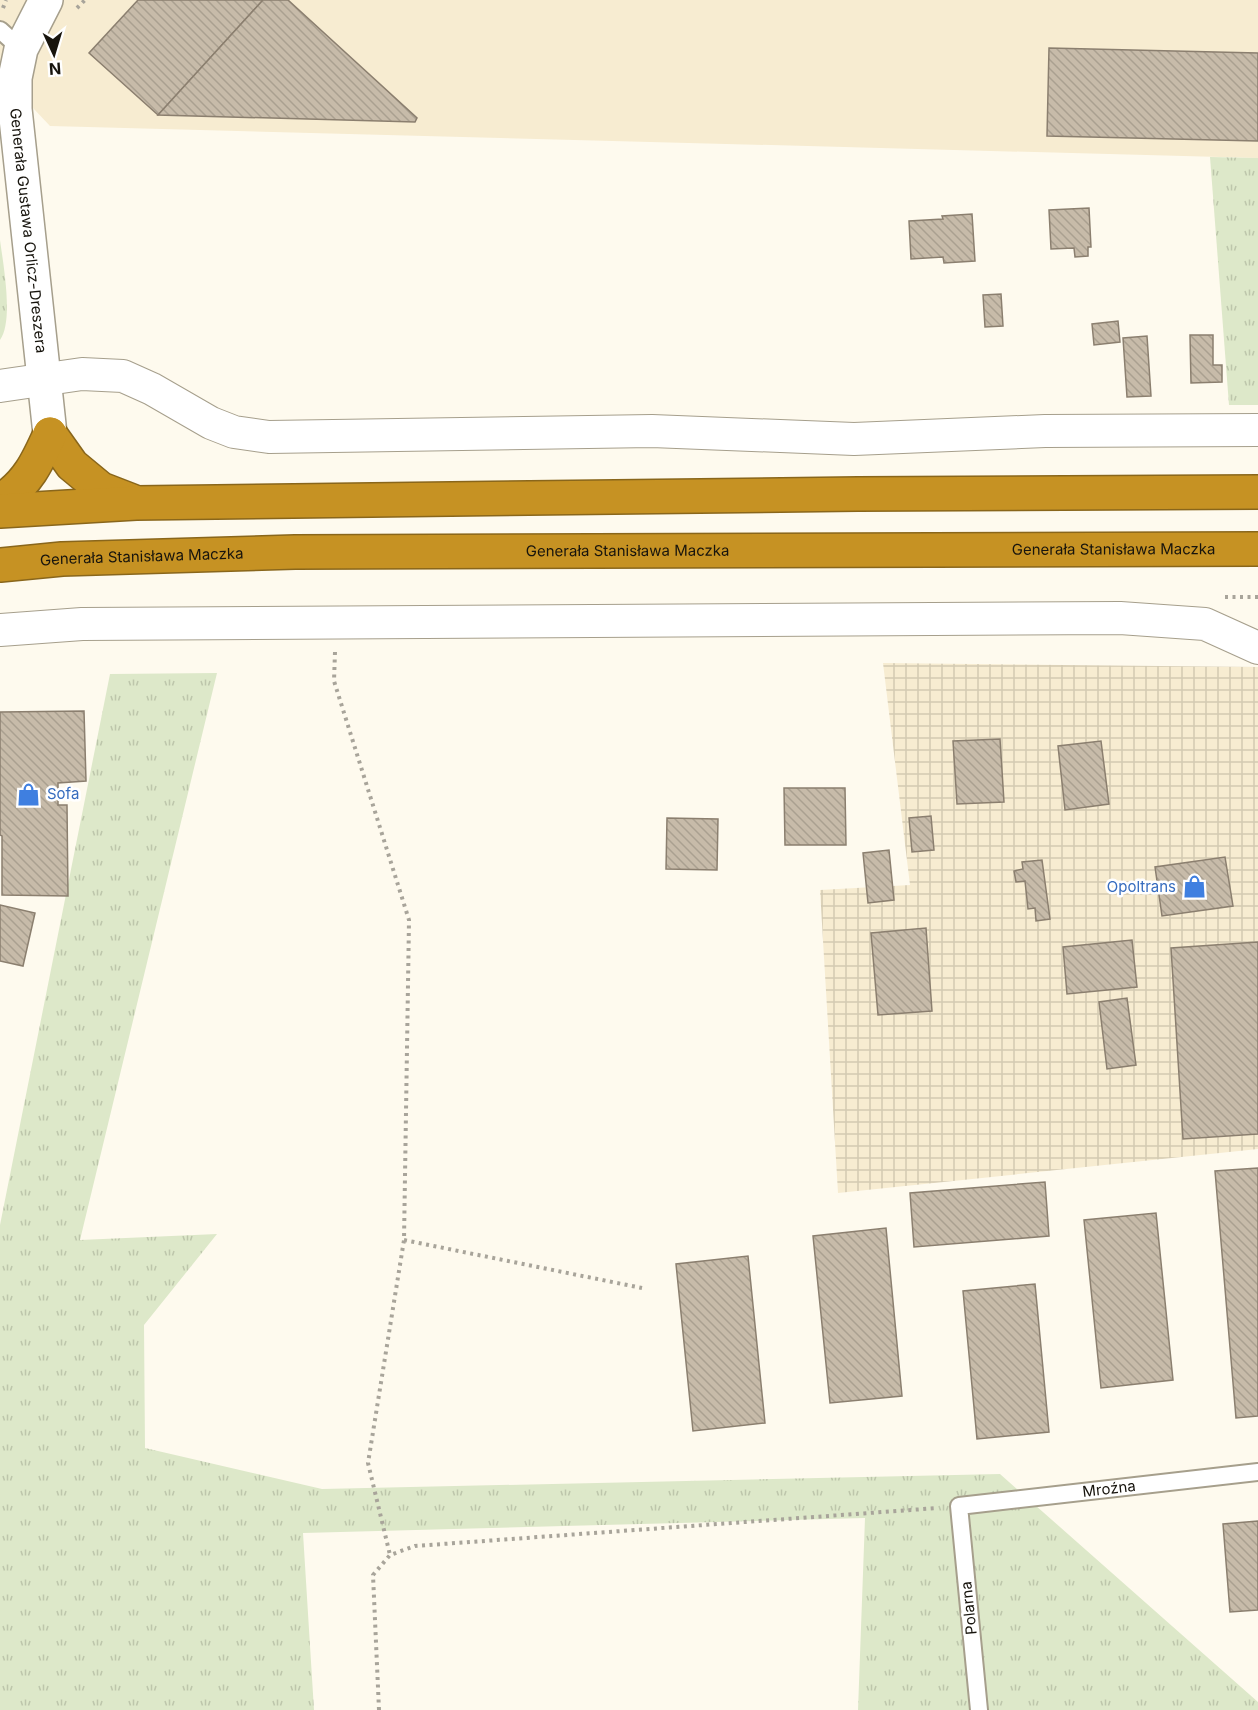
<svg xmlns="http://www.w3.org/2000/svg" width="1258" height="1710" font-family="Inter,sans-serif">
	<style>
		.built { fill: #f7ecd1 }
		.industrial { fill: url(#industrial-grid) }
		.grass { fill: url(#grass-tufts) }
		.building { fill: url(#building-back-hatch); stroke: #8b7f6f; stroke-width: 1.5 }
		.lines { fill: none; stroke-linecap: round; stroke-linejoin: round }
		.lane-casing { stroke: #a69f8c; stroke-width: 20 }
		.street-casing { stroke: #a69f8c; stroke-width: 34 }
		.secondary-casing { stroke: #a69f8c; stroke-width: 36 }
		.highway-casing { stroke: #89661b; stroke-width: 36 }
		.path { stroke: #a8a49a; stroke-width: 4; stroke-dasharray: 3 4.5; stroke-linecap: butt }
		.lane { stroke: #fff; stroke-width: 16 }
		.street { stroke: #fff; stroke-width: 32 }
		.secondary { stroke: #fff; stroke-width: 33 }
		.highway { stroke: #c69223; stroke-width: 33 }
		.labels { text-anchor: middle; stroke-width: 5; stroke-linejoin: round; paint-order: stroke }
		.street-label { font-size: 15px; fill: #17140d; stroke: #fff }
		.shop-label { font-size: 15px; fill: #366cbe; stroke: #fff; text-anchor: start }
	</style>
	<defs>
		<pattern id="industrial-grid" width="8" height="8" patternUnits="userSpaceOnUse" patternTransform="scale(1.5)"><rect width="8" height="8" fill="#f7ecd1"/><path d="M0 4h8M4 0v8" fill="none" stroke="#d3cab2"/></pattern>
		<pattern id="grass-tufts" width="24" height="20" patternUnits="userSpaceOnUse" patternTransform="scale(1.5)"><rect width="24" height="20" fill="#dde8c9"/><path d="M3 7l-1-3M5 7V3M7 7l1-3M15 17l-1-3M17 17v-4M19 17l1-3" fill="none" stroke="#bdc6ab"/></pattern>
		<pattern id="building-back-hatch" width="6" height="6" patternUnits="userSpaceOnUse" patternTransform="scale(1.5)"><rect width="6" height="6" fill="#c7bba9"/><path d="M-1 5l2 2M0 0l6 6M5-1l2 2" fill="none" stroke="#aaa090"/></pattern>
	</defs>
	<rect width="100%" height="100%" fill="#fefaee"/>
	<polygon class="built" points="0,0 1258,0 1258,158 50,126 0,73"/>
	<polygon class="industrial" points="883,663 1258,667 1258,1149 838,1193 820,890 910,885"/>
	<g class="grass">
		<polygon points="1210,157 1258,158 1258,405 1229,405"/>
		<path d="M0,240C3,263 14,321 0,340Z"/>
		<polygon points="217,673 80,1240 217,1234 144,1325 145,1448 322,1489 1000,1474 1258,1702 1258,1710 858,1710 865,1518 303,1533 314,1710 0,1710 0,1225 110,674"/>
	</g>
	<g class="building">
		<polygon points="138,0 263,0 158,115 89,53"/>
		<polygon points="263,0 288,0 417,118 415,122 158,115"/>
		<polygon points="1049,48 1258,53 1258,141 1047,136"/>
		<polygon points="1089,208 1091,247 1088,247 1088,256 1075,257 1074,248 1051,249 1049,210"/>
		<polygon points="972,214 975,261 944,263 943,257 911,259 909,221 943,219 942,216"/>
		<polygon points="1001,294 1003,326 985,327 983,295"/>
		<polygon points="1118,321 1120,342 1094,345 1092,324"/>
		<polygon points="1190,335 1213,335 1213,365 1222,365 1222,382 1191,383"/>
		<polygon points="1147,336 1151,396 1127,397 1123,338"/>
		<polygon points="84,711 86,781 58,783 58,805 67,805 68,896 2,895 2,836 0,835 0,712"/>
		<polygon points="1000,739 1004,802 957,804 953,741"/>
		<polygon points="1101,741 1109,804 1065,810 1058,746"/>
		<polygon points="784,788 845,788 846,845 785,845"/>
		<polygon points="931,816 934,850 912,852 909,818"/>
		<polygon points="667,818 718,819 717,870 666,869"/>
		<polygon points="889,850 894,900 868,903 863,853"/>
		<polygon points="1225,857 1233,906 1162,916 1155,867"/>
		<polygon points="1042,860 1050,919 1036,921 1035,908 1028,909 1025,881 1016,882 1014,871 1023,869 1022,862"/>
		<polygon points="0,905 35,913 23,966 0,961"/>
		<polygon points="926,928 932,1011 878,1015 871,933"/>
		<polygon points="1132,940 1137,987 1067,994 1063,947"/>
		<polygon points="1258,942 1258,1134 1183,1139 1171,948"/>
		<polygon points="1127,998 1136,1065 1107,1069 1099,1002"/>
		<polygon points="1258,1168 1258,1416 1236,1418 1215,1171"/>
		<polygon points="1045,1182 1049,1236 914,1247 910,1193"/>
		<polygon points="1156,1213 1173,1380 1101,1388 1084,1220"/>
		<polygon points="886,1228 902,1396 830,1403 813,1236"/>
		<polygon points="748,1256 765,1423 693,1431 676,1264"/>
		<polygon points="1035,1284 1049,1432 977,1439 963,1291"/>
		<polygon points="1258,1521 1258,1610 1230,1612 1223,1524"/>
	</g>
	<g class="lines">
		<defs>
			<g id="lane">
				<polyline points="0,30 21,49"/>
				<path id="s1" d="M979,1710L959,1506L1258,1472"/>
			</g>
			<g id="street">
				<polyline points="0,386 82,374 123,376 152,389 211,423 234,432 269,437 652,431 854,439 1045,431 1258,430"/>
				<polyline points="0,630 82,624 1120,618 1205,624 1258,648"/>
			</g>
			<g id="secondary">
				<path id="s2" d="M46,0L21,49L15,78V109L50,434"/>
			</g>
			<g id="highway">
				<polyline points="50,434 72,465 101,489 132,501"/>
				<path d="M0,501C27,485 38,461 50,434"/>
				<polyline points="0,511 136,503 858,494 1258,492"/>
				<path id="s3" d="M0,565L62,559L295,552L1258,549"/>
			</g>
		</defs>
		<use href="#lane" class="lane-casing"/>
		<use href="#street" class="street-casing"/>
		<use href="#secondary" class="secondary-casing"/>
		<use href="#highway" class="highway-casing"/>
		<g class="path">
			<polyline points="3,8 6,0"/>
			<polyline points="77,8 85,0"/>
			<polyline points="1225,597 1258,597"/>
			<polyline points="335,652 334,681 409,920 404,1240 368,1463 390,1555"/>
			<polyline points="404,1240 642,1288"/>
			<polyline points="379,1710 373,1575 390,1555 415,1546 938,1508"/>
		</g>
		<use href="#lane" class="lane"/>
		<use href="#street" class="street"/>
		<use href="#secondary" class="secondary"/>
		<use href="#highway" class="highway"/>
	</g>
	<defs>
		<symbol id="shop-bare" viewBox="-9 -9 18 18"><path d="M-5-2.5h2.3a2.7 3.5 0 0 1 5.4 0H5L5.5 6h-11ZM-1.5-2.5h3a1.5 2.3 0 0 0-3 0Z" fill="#3f7fe0" stroke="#fff" stroke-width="2.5" paint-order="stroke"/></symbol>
	</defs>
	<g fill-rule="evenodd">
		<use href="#shop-bare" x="12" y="778" width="33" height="33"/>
		<use href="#shop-bare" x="1178" y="870" width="33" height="33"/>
	</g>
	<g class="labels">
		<g class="street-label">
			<text dy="5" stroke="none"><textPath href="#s2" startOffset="238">Generała Gustawa Orlicz-Dreszera</textPath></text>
			<text dy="5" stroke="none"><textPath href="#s3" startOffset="1114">Generała Stanisława Maczka</textPath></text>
			<text dy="5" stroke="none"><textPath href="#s3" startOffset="628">Generała Stanisława Maczka</textPath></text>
			<text dy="5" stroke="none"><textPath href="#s3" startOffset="142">Generała Stanisława Maczka</textPath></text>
			<text dy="5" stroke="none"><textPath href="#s1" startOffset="356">Mroźna</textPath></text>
			<text transform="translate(969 1608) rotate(-96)" y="5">Polarna</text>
		</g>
		<g class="shop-label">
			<text x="47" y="799">Sofa</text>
			<text x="1176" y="892" text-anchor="end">Opoltrans</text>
		</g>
	</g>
	<g transform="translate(54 54) rotate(176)" stroke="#ffffff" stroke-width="4.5" paint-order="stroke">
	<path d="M0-4.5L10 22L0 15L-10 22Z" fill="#17140d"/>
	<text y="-9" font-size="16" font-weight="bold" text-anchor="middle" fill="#17140d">N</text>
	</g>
</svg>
